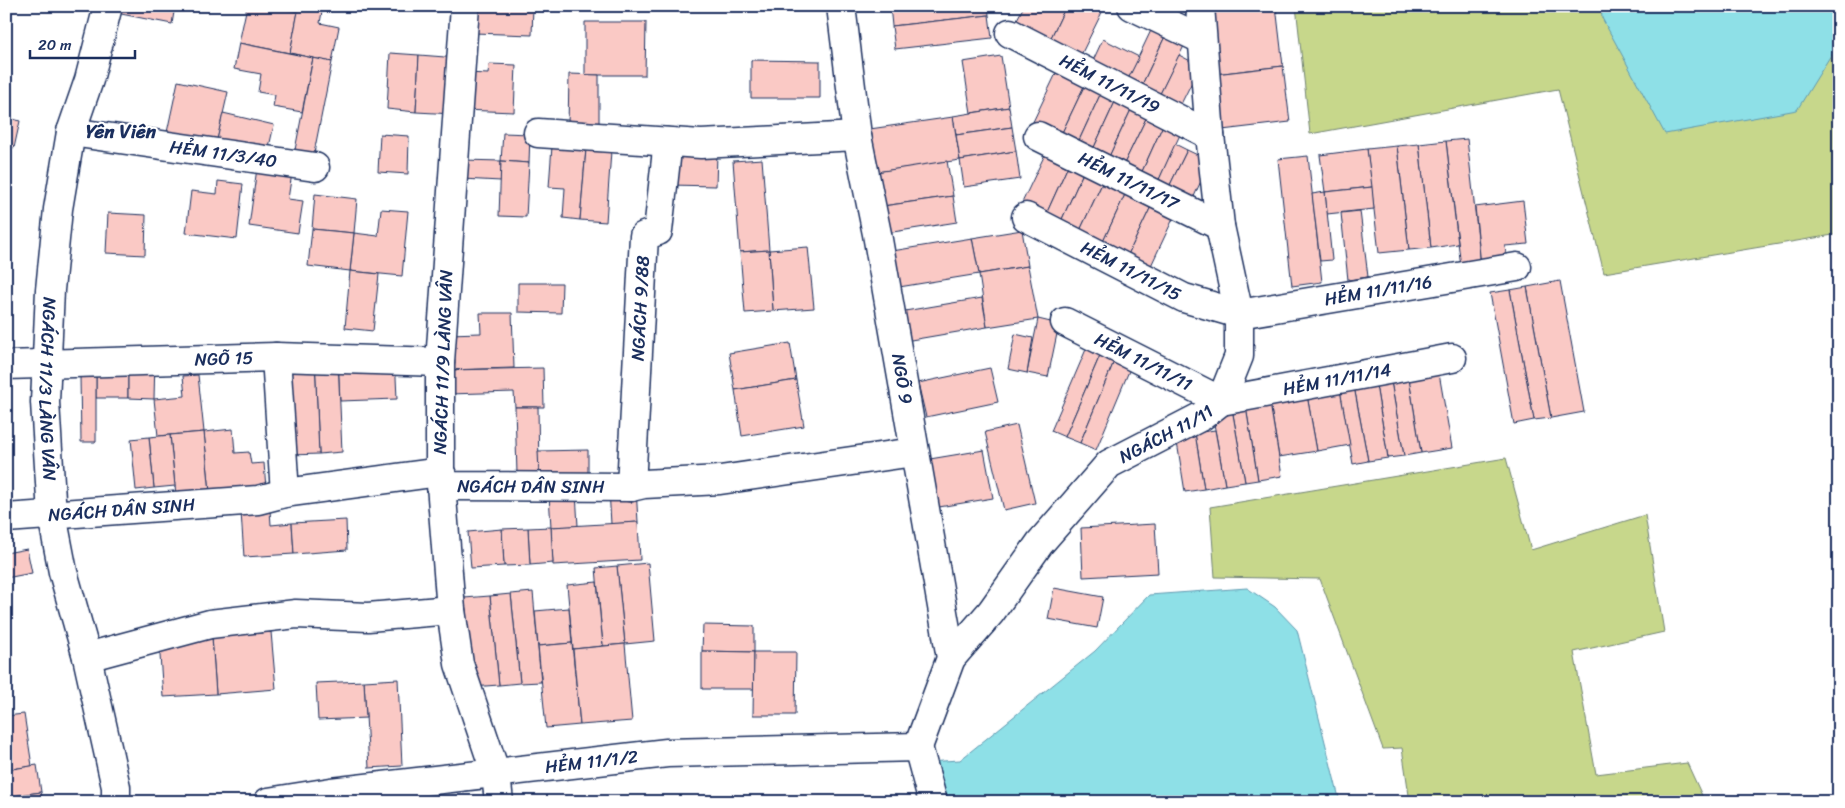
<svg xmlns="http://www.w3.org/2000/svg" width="1845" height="808" font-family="Sriracha,sans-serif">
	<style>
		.green { fill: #c7d78b; stroke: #718374 }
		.water { fill: #8ee0e7; stroke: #6099b0 }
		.building { fill: #fac9c5; stroke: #1b2f5e }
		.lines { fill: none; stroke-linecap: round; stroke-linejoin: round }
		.minor-casing { stroke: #1b2f5e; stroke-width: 31 }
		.minor { stroke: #fff; stroke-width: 28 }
		.labels { text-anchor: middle; stroke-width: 4; stroke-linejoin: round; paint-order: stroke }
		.street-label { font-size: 18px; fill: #1b2f5e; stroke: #fff }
		.neighbourhood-label { font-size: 19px; font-weight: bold; fill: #1b2f5e; stroke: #fff }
	</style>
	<rect width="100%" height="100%" fill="#fff"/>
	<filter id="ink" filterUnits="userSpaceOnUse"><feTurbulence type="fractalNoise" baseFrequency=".02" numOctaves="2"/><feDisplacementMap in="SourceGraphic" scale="10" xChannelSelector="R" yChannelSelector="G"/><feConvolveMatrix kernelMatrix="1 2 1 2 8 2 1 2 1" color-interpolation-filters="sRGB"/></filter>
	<g filter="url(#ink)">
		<g class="green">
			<polygon points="1296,6 1839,6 1839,234 1604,273 1558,89 1310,134"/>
			<polygon points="1506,458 1531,550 1645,515 1664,632 1574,652 1596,774 1687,763 1705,802 1410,802 1402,748 1383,749 1320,579 1215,577 1210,507"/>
		</g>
		<g class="water">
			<polygon points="1601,6 1831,6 1839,23 1839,42 1797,110 1665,134 1602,18"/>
			<polygon points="1247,588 1275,607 1297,630 1340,802 961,802 949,797 918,797 926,762 960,760 1095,651 1149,595"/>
		</g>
		<g class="building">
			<polygon points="112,6 175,6 172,24 111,12"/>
			<polygon points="247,6 271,6 298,12 290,53 239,43"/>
			<polygon points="299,6 323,6 320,23 339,27 332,62 290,53"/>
			<polygon points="475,6 533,6 532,35 474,33"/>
			<polygon points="890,6 988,6 989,15 892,26"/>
			<polygon points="1024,6 1066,6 1047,46 1012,29"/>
			<polygon points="1066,6 1105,6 1078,61 1047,46"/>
			<polygon points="1213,6 1276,6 1283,66 1215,74"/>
			<polygon points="989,15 992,38 895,49 892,26"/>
			<polygon points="585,22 646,22 645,75 585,75"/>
			<polygon points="1155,22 1169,28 1139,91 1125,85"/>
			<polygon points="1169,28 1188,38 1157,100 1139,91"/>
			<polygon points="1103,39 1139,57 1125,85 1090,67"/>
			<polygon points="239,43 313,58 302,112 273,107 275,95 258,92 261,74 234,69"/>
			<polygon points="390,53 419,55 416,112 387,109"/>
			<polygon points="419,55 458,58 454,114 416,112"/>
			<polygon points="1179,55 1200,66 1178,110 1157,100"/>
			<polygon points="1001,56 1009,107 971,113 963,62"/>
			<polygon points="313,58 332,62 312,163 293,160"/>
			<polygon points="751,60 820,61 820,98 751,98"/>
			<polygon points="1061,63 1089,76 1059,139 1031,126"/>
			<polygon points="489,64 516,65 514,112 463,110 466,73 488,74"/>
			<polygon points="1283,66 1290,122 1222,130 1215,74"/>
			<polygon points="569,74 599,75 599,129 568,128"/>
			<polygon points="1089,76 1105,84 1076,147 1059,139"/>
			<polygon points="178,81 228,92 215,149 166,137"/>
			<polygon points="1105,84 1120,91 1091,154 1076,147"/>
			<polygon points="1120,91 1136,99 1107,161 1091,154"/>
			<polygon points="1136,99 1152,106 1122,168 1107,161"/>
			<polygon points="1152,106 1168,114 1140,176 1122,168"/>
			<polygon points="1009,107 1012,127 956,135 953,116"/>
			<polygon points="223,113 274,125 266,160 215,149"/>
			<polygon points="1168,114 1186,122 1157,184 1140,176"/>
			<polygon points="6,117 20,121 14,148 6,146"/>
			<polygon points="953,117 960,160 870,173 863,130"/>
			<polygon points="1012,127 1016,151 960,160 956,135"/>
			<polygon points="503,133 530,134 529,163 501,161"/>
			<polygon points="380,134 409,136 408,174 378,172"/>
			<polygon points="1467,139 1481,265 1461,267 1446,141"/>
			<polygon points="1446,141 1458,244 1431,248 1419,144"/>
			<polygon points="1175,144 1187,150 1168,189 1157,184"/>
			<polygon points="1419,144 1431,248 1409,250 1397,146"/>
			<polygon points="552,146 586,149 580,220 563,218 565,188 549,187"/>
			<polygon points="1049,146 1072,157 1043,221 1019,209"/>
			<polygon points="1397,146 1409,250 1379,253 1367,149"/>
			<polygon points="586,149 611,151 606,222 580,220"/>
			<polygon points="1367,149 1372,187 1325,192 1320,155"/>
			<polygon points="1187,150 1210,161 1192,201 1168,189"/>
			<polygon points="1016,151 1020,179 964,187 960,160"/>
			<polygon points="671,153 717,154 716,186 670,185"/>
			<polygon points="1308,156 1322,282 1292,286 1278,159"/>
			<polygon points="1072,157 1087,164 1058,228 1043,221"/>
			<polygon points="762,159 769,250 740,252 733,161"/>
			<polygon points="463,160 501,161 501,181 462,179"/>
			<polygon points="501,161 529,163 526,217 499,216"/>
			<polygon points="947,161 953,196 876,207 870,173"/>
			<polygon points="1087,164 1107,173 1077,237 1058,228"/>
			<polygon points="257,168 292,173 288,199 303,201 298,233 249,226"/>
			<polygon points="1107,173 1130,184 1100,248 1077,237"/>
			<polygon points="218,181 243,184 237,239 186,233 191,191 217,194"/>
			<polygon points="1130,184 1156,196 1126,259 1100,248"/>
			<polygon points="1372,187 1374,209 1327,214 1325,192"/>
			<polygon points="1325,192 1332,260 1320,261 1312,194"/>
			<polygon points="315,194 357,199 354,233 312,229"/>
			<polygon points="953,196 957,222 880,234 876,207"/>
			<polygon points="1156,196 1179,206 1149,270 1126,259"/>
			<polygon points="1523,201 1528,244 1505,246 1507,262 1481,265 1475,207"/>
			<polygon points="381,209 408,211 402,276 350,271 354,233 378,236"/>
			<polygon points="1360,211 1368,277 1348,280 1341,213"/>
			<polygon points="108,213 146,215 145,255 106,253"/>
			<polygon points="312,229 354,233 350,271 308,266"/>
			<polygon points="1022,230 1028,266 979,274 972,238"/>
			<polygon points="972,238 979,274 893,288 886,252"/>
			<polygon points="808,247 814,308 773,311 769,250"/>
			<polygon points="769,250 773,311 745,313 740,252"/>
			<polygon points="1028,266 1038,319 987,327 979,274"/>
			<polygon points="350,271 379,274 373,331 345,328"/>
			<polygon points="1560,281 1584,412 1551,418 1527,287"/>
			<polygon points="518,283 562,283 561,313 518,312"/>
			<polygon points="1527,287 1551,418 1534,420 1510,290"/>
			<polygon points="1510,290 1534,420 1514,424 1490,293"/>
			<polygon points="982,298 987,327 905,341 899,312"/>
			<polygon points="480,313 512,313 514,368 448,370 448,334 481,333"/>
			<polygon points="1038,319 1059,324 1048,377 1027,373"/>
			<polygon points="1015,334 1033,338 1027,373 1008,369"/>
			<polygon points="1090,340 1104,346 1065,437 1051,431"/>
			<polygon points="790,343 796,380 735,390 729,353"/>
			<polygon points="1104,346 1118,352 1080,443 1065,437"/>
			<polygon points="1118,352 1134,359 1096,450 1080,443"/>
			<polygon points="395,356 397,399 340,401 338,359"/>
			<rect x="96" y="359" width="32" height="39"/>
			<polygon points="128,359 155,359 154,399 128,398"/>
			<polygon points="315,359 338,359 342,452 319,454"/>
			<polygon points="315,359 319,454 291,455 287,360"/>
			<polygon points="1437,362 1452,448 1421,453 1407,367"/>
			<polygon points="1407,367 1421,453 1404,456 1389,370"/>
			<polygon points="543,368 544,407 515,407 514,392 449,394 448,370"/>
			<polygon points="990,368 998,402 926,417 918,383"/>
			<polygon points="1389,370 1404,456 1388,458 1374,373"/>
			<polygon points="1374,373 1388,458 1368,461 1352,376"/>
			<polygon points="96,375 96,442 81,442 80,376"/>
			<polygon points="198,375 204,432 158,436 154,399 185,396 183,376"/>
			<polygon points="1352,376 1368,461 1353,464 1338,379"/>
			<polygon points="1338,379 1350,445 1317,451 1305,384"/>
			<polygon points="796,380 804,426 742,436 735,390"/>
			<polygon points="1305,384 1317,451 1279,457 1268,390"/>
			<polygon points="1269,397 1282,476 1258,480 1245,401"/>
			<polygon points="1245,401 1258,480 1245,482 1231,403"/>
			<polygon points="1231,403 1245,482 1225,485 1211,407"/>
			<polygon points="515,407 538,407 539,473 517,474"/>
			<polygon points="1017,425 1035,503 1004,510 985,432"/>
			<polygon points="233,429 235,453 249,452 251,464 264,463 266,488 210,493 204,432"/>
			<polygon points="1215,430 1225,485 1204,489 1195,433"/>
			<polygon points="204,432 210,493 176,496 170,435"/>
			<polygon points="1195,433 1204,489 1185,492 1176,436"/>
			<polygon points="170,435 175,486 154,488 149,437"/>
			<polygon points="149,437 154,488 136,490 131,439"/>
			<polygon points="588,450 588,473 539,473 538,451"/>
			<polygon points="984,450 993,498 939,507 930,459"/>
			<polygon points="636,488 638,522 611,524 609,489"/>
			<polygon points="576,493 578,526 551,527 549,495"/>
			<polygon points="270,510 271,525 292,523 294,554 244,557 241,512"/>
			<polygon points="346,520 347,550 294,554 292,523"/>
			<polygon points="638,522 640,560 553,565 551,527"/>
			<polygon points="1155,524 1158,573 1083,577 1081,528"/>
			<polygon points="551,527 553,563 530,565 528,528"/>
			<polygon points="528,528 530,565 504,566 502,529"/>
			<polygon points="502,529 504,566 471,568 468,532"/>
			<polygon points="27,549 32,573 6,578 6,553"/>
			<polygon points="648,563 655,641 625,644 617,566"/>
			<polygon points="617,566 625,644 603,646 596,568"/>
			<polygon points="597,582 603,646 573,649 567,585"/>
			<polygon points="1054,588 1103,597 1097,628 1048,619"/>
			<polygon points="533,592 541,682 520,683 511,594"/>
			<polygon points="511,594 520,683 499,685 490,596"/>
			<polygon points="490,596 499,685 472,687 464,598"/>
			<polygon points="569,608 572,643 538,646 535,611"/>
			<polygon points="703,625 754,626 754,652 702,651"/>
			<polygon points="271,632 276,689 216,694 212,637"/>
			<polygon points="212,637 216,694 163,697 159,641"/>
			<polygon points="572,643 580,725 546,728 538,646"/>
			<polygon points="625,644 632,721 580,725 573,649"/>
			<polygon points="702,651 754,652 754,689 702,689"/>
			<polygon points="754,652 796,652 795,715 753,715"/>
			<polygon points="398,679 402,766 369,768 364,681"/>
			<polygon points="364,681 366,718 318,720 316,683"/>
			<polygon points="24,714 32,766 12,769 6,735 6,716"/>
			<polygon points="6,735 12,769 6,770"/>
			<polygon points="37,765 41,792 6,797 6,770"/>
			<polygon points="41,792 43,800 6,802 6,797"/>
		</g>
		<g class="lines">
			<defs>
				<g id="minor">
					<path id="s1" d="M108,6L89,80L71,132L58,209L50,290L45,402L52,515L63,572L87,657L116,787V802"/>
					<polyline points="465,6 440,362 440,472 451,610 459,664 496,774 499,802"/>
					<path id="s2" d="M841,6L857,136L877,234L951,658L918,747"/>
					<polyline points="1132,6 1201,39"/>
					<path id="s3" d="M1010,33L1210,135"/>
					<path id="s4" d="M71,132L315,167"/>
					<polyline points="538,133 701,144 857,136"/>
					<path id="s5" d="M1038,136L1220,226"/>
					<path id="s6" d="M1026,217L1184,298L1239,314L1517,267"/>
					<path id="s7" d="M1065,322L1221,401"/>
					<polyline points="276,357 285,493"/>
					<path id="s8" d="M6,365L276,357L440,362"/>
					<path id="s9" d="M1221,401L1452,358"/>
					<path id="s10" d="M631,487L644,236L658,231L666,159L667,142"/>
					<path id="s11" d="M6,518L258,500L285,493L440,472L448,486L631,487L644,484L720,480L914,452"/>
					<polyline points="87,657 210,624 296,614 368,617 451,610"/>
					<path id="s12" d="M951,658L991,612L1040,543L1109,464L1202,416L1221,401L1239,356V314L1220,226L1210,135L1200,6"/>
					<polyline points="918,747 933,802"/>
					<path id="s13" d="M268,802L331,792L667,753L918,747"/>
				</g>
			</defs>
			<use href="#minor" class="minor-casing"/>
			<use href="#minor" class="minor"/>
		</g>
	</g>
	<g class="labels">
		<g class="street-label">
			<text dy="6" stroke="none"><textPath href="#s3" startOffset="112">HẺM 11/11/19</textPath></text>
			<text dy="6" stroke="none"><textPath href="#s4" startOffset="154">HẺM 11/3/40</textPath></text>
			<text dy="6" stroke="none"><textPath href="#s5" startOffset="101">HẺM 11/11/17</textPath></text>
			<text dy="6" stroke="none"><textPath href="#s6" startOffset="118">HẺM 11/11/15</textPath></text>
			<text dy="6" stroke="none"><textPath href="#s6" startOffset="376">HẺM 11/11/16</textPath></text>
			<text dy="6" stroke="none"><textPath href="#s10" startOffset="179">NGÁCH 9/88</textPath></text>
			<text dy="6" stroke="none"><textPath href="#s8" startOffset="218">NGÕ 15</textPath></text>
			<text transform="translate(443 362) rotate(-88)" y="6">NGÁCH 11/9 LÀNG VÂN</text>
			<text dy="6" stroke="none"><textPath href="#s7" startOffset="88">HẺM 11/11/11</textPath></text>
			<text dy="6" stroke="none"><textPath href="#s2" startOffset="378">NGÕ 9</textPath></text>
			<text dy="6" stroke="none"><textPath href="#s9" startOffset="118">HẺM 11/11/14</textPath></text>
			<text dy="6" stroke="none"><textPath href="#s1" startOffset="390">NGÁCH 11/3 LÀNG VÂN</textPath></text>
			<text dy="6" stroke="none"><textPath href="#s12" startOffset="315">NGÁCH 11/11</textPath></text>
			<text dy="6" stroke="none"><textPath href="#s11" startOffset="536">NGÁCH DÂN SINH</textPath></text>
			<text dy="6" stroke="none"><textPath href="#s11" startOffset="116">NGÁCH DÂN SINH</textPath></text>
			<text dy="6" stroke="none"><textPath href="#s13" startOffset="326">HẺM 11/1/2</textPath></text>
		</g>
		<g class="neighbourhood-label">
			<text x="121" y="138">Yên Viên</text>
		</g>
	</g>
	<rect width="1845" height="808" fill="none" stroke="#fff" stroke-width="25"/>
	<rect x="12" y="12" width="1820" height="783" fill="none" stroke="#1b2f5e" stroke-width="2" filter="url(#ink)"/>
	<path d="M30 50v8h105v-8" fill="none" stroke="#1b2f5e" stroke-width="2.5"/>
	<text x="38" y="50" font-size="15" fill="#1b2f5e" stroke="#ffffff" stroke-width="4" paint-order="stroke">20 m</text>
</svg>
